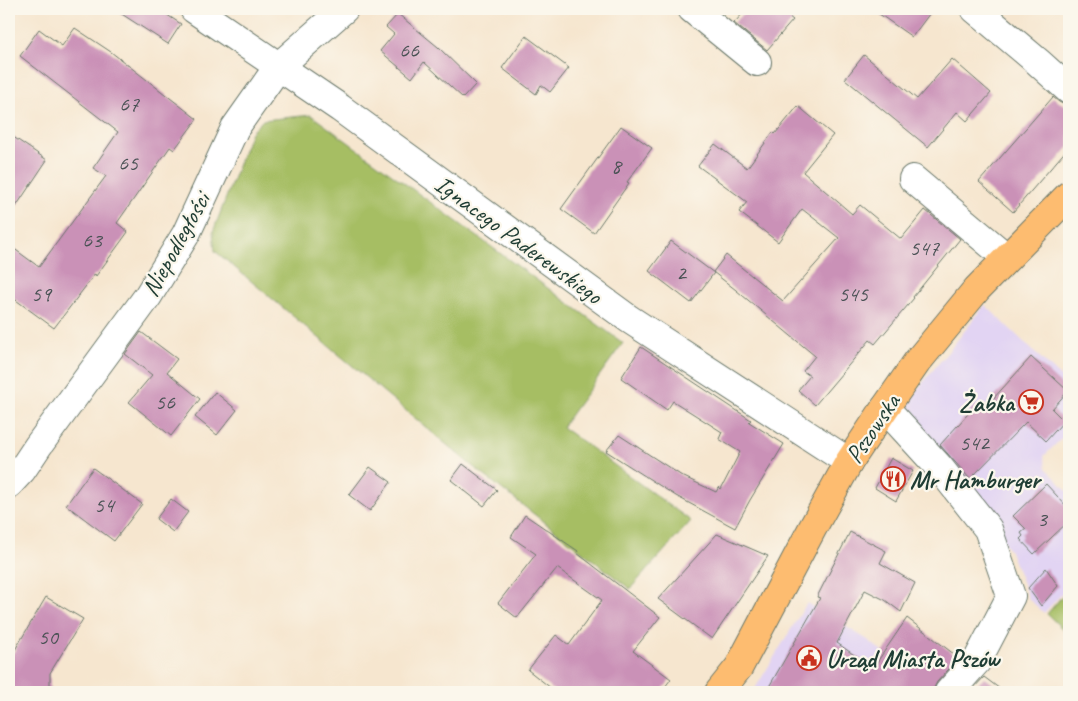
<svg xmlns="http://www.w3.org/2000/svg" width="1078" height="701" font-family="Caveat,sans-serif">
	<style>
		.built { fill: #e2d4f3 }
		.green { fill: #a6be63; stroke: #627e4c }
		.building { fill: #ca91b7 }
		.lines { fill: none; stroke-linecap: round; stroke-linejoin: round }
		.minor-casing { stroke: #6a786a; stroke-width: 30 }
		.major-casing { stroke: #6a786a; stroke-width: 30 }
		.minor { stroke: #fff; stroke-width: 28 }
		.major { stroke: #fdbc70; stroke-width: 28 }
		.labels { text-anchor: middle; stroke-width: 4.5; stroke-linejoin: round; paint-order: stroke }
		.number-label { font-size: 22px; fill: #4a5255 }
		.street-label { font-size: 25px; fill: #1f3d34; stroke: #fbf7ec }
		.poi-label { font-size: 25px; font-weight: bold; fill: #1f3d34; stroke: #fbf7ec; text-anchor: start }
	</style>
	<rect width="100%" height="100%" fill="#fbf7ec"/>
	<filter id="ink" filterUnits="userSpaceOnUse"><feTurbulence type="fractalNoise" baseFrequency=".02" numOctaves="2"/><feDisplacementMap in="SourceGraphic" scale="10" xChannelSelector="R" yChannelSelector="G"/><feConvolveMatrix kernelMatrix="1 2 1 2 8 2 1 2 1" color-interpolation-filters="sRGB"/></filter>
	<filter id="wash" filterUnits="userSpaceOnUse"><feTurbulence type="fractalNoise" baseFrequency=".0096" numOctaves="4" result="noise"/><feDisplacementMap in="SourceGraphic" scale="20" xChannelSelector="R" yChannelSelector="G"/><feGaussianBlur stdDeviation="1.12" result="paint"/><feColorMatrix in="noise" values="0 0 0 0 0 0 0 0 0 0 0 0 0 0 0 0 0 1.4 0 .05"/><feComposite in="paint" operator="in"/></filter>
	<g filter="url(#wash)">
		<rect width="100%" height="100%" fill="#f6e6cf"/>
		<g class="built">
			<polygon points="985,305 1069,385 1069,431 1044,456 1046,468 1069,493 1069,586 1044,613 1029,599 1009,549 902,408 948,352"/>
			<polygon points="807,603 868,640 931,692 753,692"/>
		</g>
		<g class="green">
			<polygon points="311,115 623,343 562,427 691,521 630,589 471,465 215,251 213,232 251,132 263,120"/>
			<polygon points="1069,588 1069,635 1047,614"/>
		</g>
		<g id="blocks">
			<g class="building">
				<polygon points="114,9 158,9 181,24 168,44"/>
				<polygon points="747,9 779,9 793,20 767,50 734,23"/>
				<polygon points="872,9 933,9 912,37"/>
				<polygon points="398,14 438,47 476,84 463,98 424,62 412,78 380,51 394,34 386,27"/>
				<polygon points="75,28 111,52 197,119 174,150 170,147 117,223 128,232 96,276 95,274 54,328 9,295 9,245 39,267 106,176 93,168 118,132 20,56 39,29 62,46"/>
				<polygon points="526,36 569,68 550,92 541,85 536,94 502,68"/>
				<polygon points="864,55 917,99 952,59 991,93 967,121 957,112 928,147 845,79"/>
				<polygon points="1053,97 1059,102 1065,105 1069,105 1069,147 1013,212 979,182"/>
				<polygon points="798,106 833,135 803,172 852,214 860,205 901,239 925,210 960,239 913,297 914,298 875,344 870,340 815,405 798,390 810,376 803,371 815,356 736,290 713,272 726,255 783,301 839,238 802,209 778,242 739,212 747,202 698,166 715,144 747,168 773,132 775,134"/>
				<polygon points="621,126 652,148 627,182 629,183 594,233 561,209"/>
				<polygon points="9,134 47,160 9,217"/>
				<polygon points="671,241 714,273 691,303 649,271"/>
				<polygon points="141,332 177,359 167,372 200,399 171,436 129,402 152,375 125,354"/>
				<polygon points="641,347 751,420 749,422 784,444 750,500 735,528 676,496 606,451 619,435 682,476 716,492 719,487 721,489 740,452 719,439 722,432 673,401 667,410 621,378"/>
				<polygon points="1031,357 1068,391 1052,409 1064,421 1046,441 1026,422 970,479 940,445 976,405 982,411"/>
				<polygon points="215,392 237,410 217,435 195,417"/>
				<polygon points="891,458 913,471 896,501 875,488"/>
				<polygon points="463,464 497,490 484,506 451,480"/>
				<polygon points="370,467 391,482 370,511 349,495"/>
				<polygon points="93,468 142,504 114,541 66,505"/>
				<polygon points="1046,484 1069,509 1069,521 1034,554 1020,539 1023,536 1021,533 1026,529 1013,516"/>
				<polygon points="171,499 188,512 173,532 156,519"/>
				<polygon points="525,515 578,551 577,553 660,617 633,651 671,679 661,692 556,692 528,670 556,635 569,645 602,600 557,568 517,618 498,603 536,554 511,537"/>
				<polygon points="850,532 886,551 880,563 915,583 901,612 885,600 865,590 837,643 873,668 907,618 959,658 937,682 934,688 934,692 766,692 820,598 817,597"/>
				<polygon points="717,534 768,556 712,639 658,599"/>
				<polygon points="1046,568 1058,586 1041,606 1028,588"/>
				<polygon points="46,597 83,619 50,673 50,692 9,692 9,660"/>
				<polygon points="984,677 1004,692 970,692"/>
			</g>
		</g>
	</g>
	<g filter="url(#ink)">
		<use href="#blocks" fill-opacity="0" stroke="#6a786a" stroke-width="1"/>
		<g class="lines">
			<defs>
				<g id="minor">
					<polyline points="194,9 340,108 629,319 849,462"/>
					<polyline points="692,9 757,62"/>
					<polyline points="975,9 1038,62 1069,90"/>
					<polyline points="913,179 1007,258"/>
					<polyline points="885,408 939,467 988,529 1011,596 977,661 949,692"/>
					<polyline points="9,484 22,470 38,446 148,296 186,234 235,128 278,67 344,9"/>
				</g>
				<polyline id="major" points="719,692 739,667 812,529 849,462 885,408 917,362 977,289 1069,195"/>
			</defs>
			<use href="#minor" class="minor-casing"/>
			<use href="#major" class="major-casing"/>
			<use href="#minor" class="minor"/>
			<use href="#major" class="major"/>
		</g>
	</g>
	<defs>
		<symbol id="supermarket-ring" viewBox="-11 -11 22 22"><circle r="9.5" fill="#fbf7ec" stroke="#c8321e" stroke-width="1.5"/><path d="M-6-5.5h2.5l.6 2H6L4.5 2H-2.5L-4.4-4H-6ZM-1.5 3.2a1.3 1.3 0 1 0 .1 0ZM3 3.2a1.3 1.3 0 1 0 .1 0Z" fill="#c8321e"/></symbol>
		<symbol id="restaurant-ring" viewBox="-11 -11 22 22"><circle r="9.5" fill="#fbf7ec" stroke="#c8321e" stroke-width="1.5"/><path d="M-5-6h1v4h1v-4h1v4h1v-4h1v5L-1.5 .5V6h-2V.5L-5-1ZM5-6V6H3V1.5H1.5Q1.5-4 5-6Z" fill="#c8321e"/></symbol>
		<symbol id="civic-ring" viewBox="-11 -11 22 22"><circle r="9.5" fill="#fbf7ec" stroke="#c8321e" stroke-width="1.5"/><path d="M-.6-6.5H3V-4.5H.6V-3L4-1V1h2V6H-6V1h2V-1L-.6-3ZM-1.2 2.5V6h2.4V2.5Z" fill="#c8321e"/></symbol>
	</defs>
	<g fill-rule="evenodd">
		<use href="#supermarket-ring" x="1017" y="388" width="28" height="28"/>
		<use href="#restaurant-ring" x="879" y="465" width="28" height="28"/>
		<use href="#civic-ring" x="795" y="644" width="28" height="28"/>
	</g>
	<g class="labels">
		<g class="number-label">
			<text x="409" y="57">66</text>
			<text x="129" y="111">67</text>
			<text x="128" y="170">65</text>
			<text x="616" y="173">8</text>
			<text x="92" y="247">63</text>
			<text x="924" y="255">547</text>
			<text x="681" y="280">2</text>
			<text x="41" y="301">59</text>
			<text x="853" y="301">545</text>
			<text x="165" y="409">56</text>
			<text x="974" y="450">542</text>
			<text x="104" y="512">54</text>
			<text x="1042" y="526">3</text>
			<text x="48" y="644">50</text>
		</g>
		<g class="street-label">
			<text transform="translate(519 239) rotate(36)" y="9">Ignacego Paderewskiego</text>
			<text transform="translate(175 244) rotate(-61)" y="9">Niepodległości</text>
			<text transform="translate(872 428) rotate(-56)" y="9">Pszowska</text>
		</g>
		<g class="poi-label">
			<text x="1014" y="411" text-anchor="end">Żabka</text>
			<text x="910" y="488">Mr Hamburger</text>
			<text x="826" y="667">Urząd Miasta Pszów</text>
		</g>
	</g>
	<rect width="1078" height="701" fill="none" stroke="#fbf7ec" stroke-width="30"/>
</svg>
